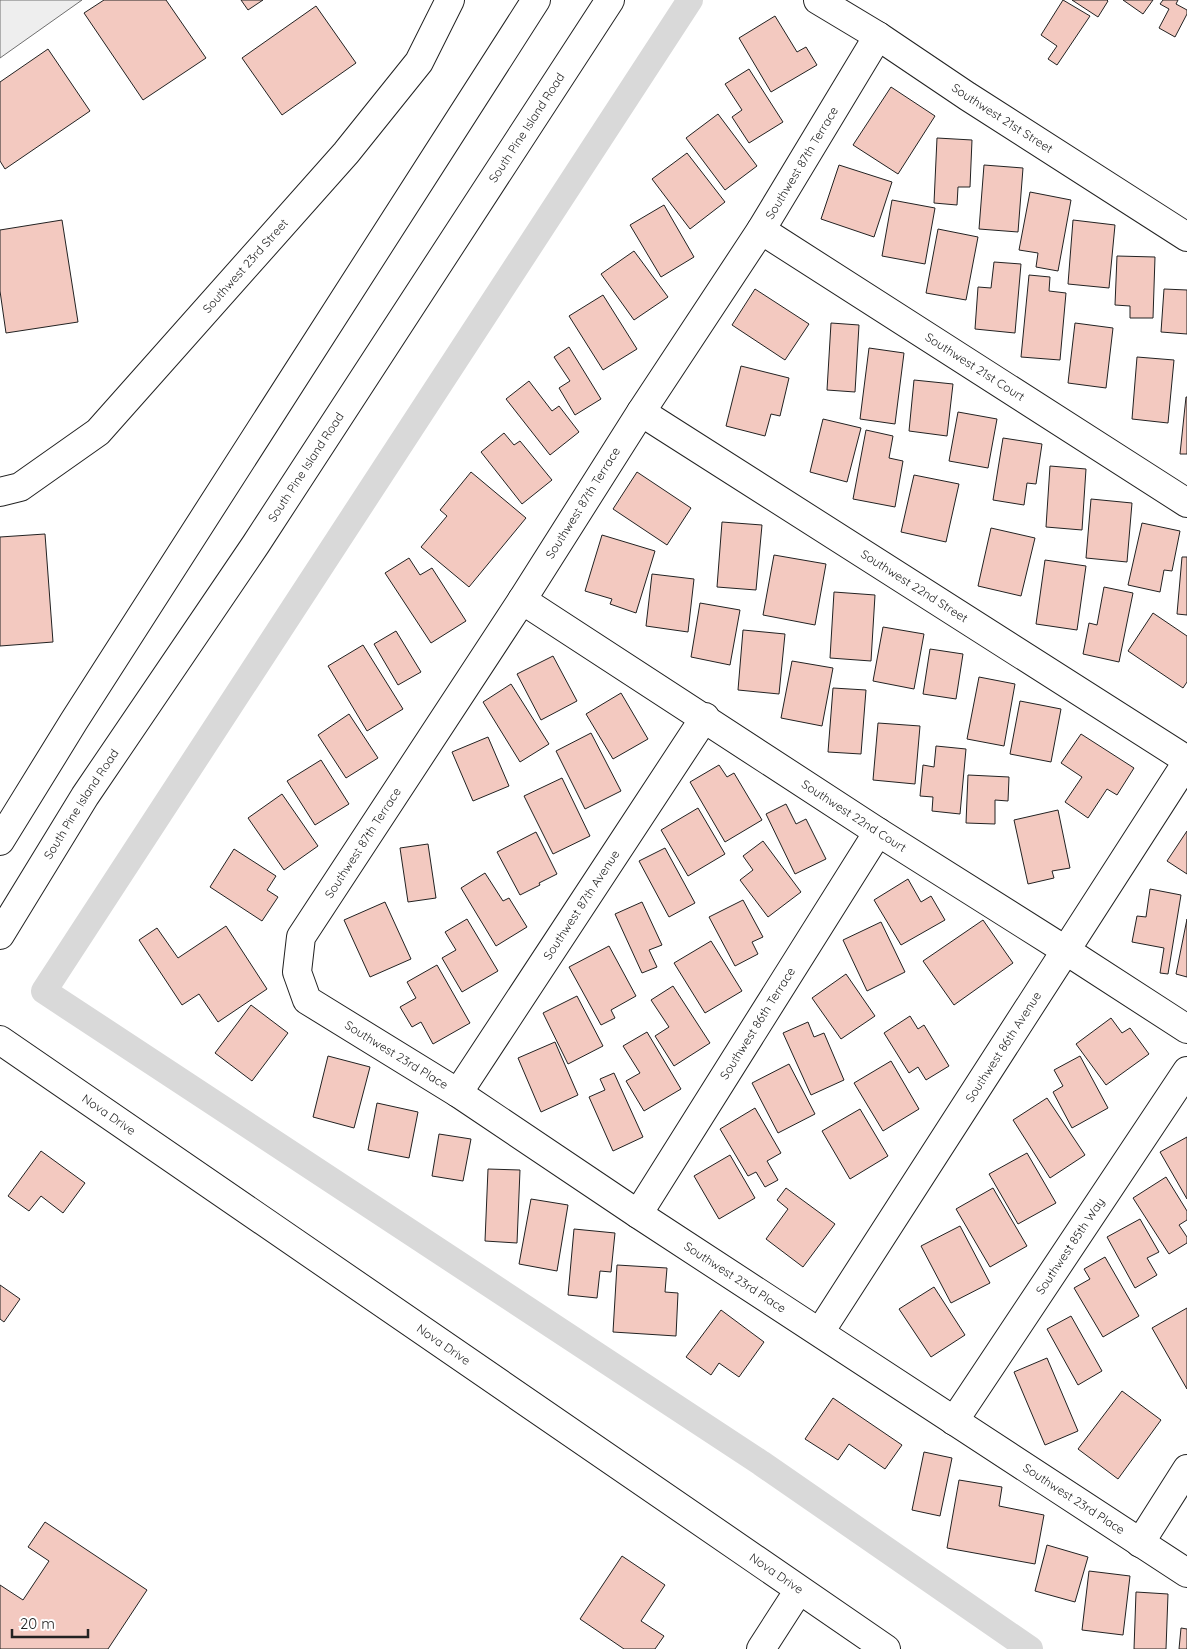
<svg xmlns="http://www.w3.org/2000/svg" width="1187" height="1649" font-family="Quicksand,sans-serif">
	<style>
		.green { fill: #eee; stroke: #6f6f6f }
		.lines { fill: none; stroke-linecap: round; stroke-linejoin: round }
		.canal { stroke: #d9d9d9; stroke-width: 26 }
		.building { fill: #f3c9c0; stroke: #222 }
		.minor-casing { stroke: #222; stroke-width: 30 }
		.major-casing { stroke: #222; stroke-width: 30 }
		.minor { stroke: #fff; stroke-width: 28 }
		.major { stroke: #fff; stroke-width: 28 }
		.labels { text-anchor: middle; stroke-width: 4; stroke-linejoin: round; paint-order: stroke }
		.street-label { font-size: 12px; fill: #222; stroke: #fff }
	</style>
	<rect width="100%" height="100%" fill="#fff"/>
	<polygon class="green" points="0,0 82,0 0,58"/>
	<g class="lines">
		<polyline class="canal" points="690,0 44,991 761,1463 1030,1649"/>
	</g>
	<g class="building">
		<polygon points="104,0 166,0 206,58 143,100 84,13"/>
		<polygon points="241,0 263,0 248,10"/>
		<polygon points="1063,0 1090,16 1057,65 1048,59 1057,46 1041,35"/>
		<polygon points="1072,0 1107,0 1108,1 1098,17"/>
		<polygon points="1123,0 1153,0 1143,14"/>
		<polygon points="1163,0 1178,0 1176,4 1187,10 1187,14 1175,37 1159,28 1169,9 1160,4"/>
		<polygon points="316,6 356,63 282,115 242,58"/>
		<polygon points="775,16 797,52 806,47 817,65 771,92 739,38"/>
		<polygon points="48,49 90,111 5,169 0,161 0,82"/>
		<polygon points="749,69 783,122 749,143 732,117 742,110 725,84"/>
		<polygon points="891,87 935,116 898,174 853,145"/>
		<polygon points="718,114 757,166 725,190 686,138"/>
		<polygon points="937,138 972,140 970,187 958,187 957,205 934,203"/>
		<polygon points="687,153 725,202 690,229 652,179"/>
		<polygon points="839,165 892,182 874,237 821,219"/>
		<polygon points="984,165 1023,168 1018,232 979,229"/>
		<polygon points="1030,192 1071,200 1058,271 1036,267 1038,253 1019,250"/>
		<polygon points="892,200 935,208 925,264 882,256"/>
		<polygon points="664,205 694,257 661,277 630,225"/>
		<polygon points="62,220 78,322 6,333 0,291 0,230"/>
		<polygon points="1073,220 1115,225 1109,288 1068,284"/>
		<polygon points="938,229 978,237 966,300 926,293"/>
		<polygon points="634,251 668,297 634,320 601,274"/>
		<polygon points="1117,256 1155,257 1153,318 1130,318 1130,306 1115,305"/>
		<polygon points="994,262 1021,264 1015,333 975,329 978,287 991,288"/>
		<polygon points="1029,275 1050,277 1049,291 1066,293 1060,360 1021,357"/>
		<polygon points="755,289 809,324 785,360 732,325"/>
		<polygon points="1164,289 1187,290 1187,334 1161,332"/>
		<polygon points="603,295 637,349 603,370 569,316"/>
		<polygon points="831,323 859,325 855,392 827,390"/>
		<polygon points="1075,323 1113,328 1106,388 1068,383"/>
		<polygon points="569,347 601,399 575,415 559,388 570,381 554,357"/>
		<polygon points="869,348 904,353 895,424 860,419"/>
		<polygon points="1137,357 1174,360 1168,423 1132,419"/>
		<polygon points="741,366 789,378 780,416 771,414 765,436 726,426"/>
		<polygon points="914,380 953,384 947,436 909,431"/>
		<polygon points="529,381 552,411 559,406 579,432 550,455 506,399"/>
		<polygon points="1186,397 1187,397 1187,454 1180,454"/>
		<polygon points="958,412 997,419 988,468 949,461"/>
		<polygon points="823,419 861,428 847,482 810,472"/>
		<polygon points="866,430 893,436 889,458 903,461 895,507 853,499"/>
		<polygon points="504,433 514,445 520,441 552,480 522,504 481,452"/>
		<polygon points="1003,438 1042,444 1036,484 1027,483 1024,505 993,500"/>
		<polygon points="1050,466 1086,469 1082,530 1046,527"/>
		<polygon points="471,472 526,518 469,587 421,547 447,516 440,510"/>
		<polygon points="637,472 691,508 667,545 613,509"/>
		<polygon points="914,475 959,484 946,542 901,532"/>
		<polygon points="1091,499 1132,503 1127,562 1086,558"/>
		<polygon points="722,522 762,525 756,590 717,587"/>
		<polygon points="1142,523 1180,531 1172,571 1164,570 1160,592 1128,585"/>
		<polygon points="991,528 1035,538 1021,596 978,586"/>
		<polygon points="45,534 53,642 0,646 0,537"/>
		<polygon points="602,535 655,551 636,613 610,604 612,599 585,591"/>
		<polygon points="774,555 826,564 815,625 763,615"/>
		<polygon points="1182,557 1187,557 1187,615 1177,614"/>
		<polygon points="409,558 420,575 432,568 466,621 431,643 385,573"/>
		<polygon points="1045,560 1086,566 1077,630 1036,624"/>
		<polygon points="652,574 694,579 688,632 646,626"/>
		<polygon points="1104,587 1133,593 1119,662 1083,654 1089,623 1097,625"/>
		<polygon points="834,592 875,595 871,661 830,658"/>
		<polygon points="700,603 740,610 730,665 691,657"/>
		<polygon points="1153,613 1187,636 1187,682 1183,688 1128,651"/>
		<polygon points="883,627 924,634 914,689 873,681"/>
		<polygon points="743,630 785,634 779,694 738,690"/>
		<polygon points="396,631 421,672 398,685 374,644"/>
		<polygon points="363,645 403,709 367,731 328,666"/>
		<polygon points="930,649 963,654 956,699 923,694"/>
		<polygon points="553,656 577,701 541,720 517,674"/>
		<polygon points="792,661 833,668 822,726 781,718"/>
		<polygon points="979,677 1015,684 1004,746 967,739"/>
		<polygon points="511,684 549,744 520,762 483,702"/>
		<polygon points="833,688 866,690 861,754 828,752"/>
		<polygon points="621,693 648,739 613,759 586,714"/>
		<polygon points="1020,701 1061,709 1051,762 1010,754"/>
		<polygon points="349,714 378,758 346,778 318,735"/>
		<polygon points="878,723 920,726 915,784 873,780"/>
		<polygon points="591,733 621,791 585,809 556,751"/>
		<polygon points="1081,734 1134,768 1117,795 1107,789 1088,818 1065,802 1082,777 1061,763"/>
		<polygon points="488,737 509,786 473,801 452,752"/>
		<polygon points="936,746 966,749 960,814 932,811 933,797 920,796 923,765 934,767"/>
		<polygon points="321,760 349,804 315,825 287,781"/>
		<polygon points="719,765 727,777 734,773 762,820 725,842 690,782"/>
		<polygon points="968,775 1009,777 1008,801 995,800 995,824 966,823"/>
		<polygon points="562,778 590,836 553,854 524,796"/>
		<polygon points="282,794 318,846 284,870 248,818"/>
		<polygon points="786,804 796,824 806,819 826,859 795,874 766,814"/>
		<polygon points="698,808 725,854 688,876 661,830"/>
		<polygon points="1058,810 1070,868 1052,871 1054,878 1028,884 1014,820"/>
		<polygon points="1187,831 1187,874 1167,861"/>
		<polygon points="536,832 557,874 539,883 540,885 520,895 497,852"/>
		<polygon points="763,841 801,892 768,917 740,880 753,870 743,856"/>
		<polygon points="428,844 436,898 408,902 400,848"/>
		<polygon points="665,848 695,903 669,917 639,861"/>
		<polygon points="234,849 276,876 267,890 278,897 262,921 210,887"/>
		<polygon points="485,873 503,901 509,898 527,927 496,946 461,888"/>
		<polygon points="908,879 921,902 931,896 945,920 901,945 874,900"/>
		<polygon points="1150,889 1181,895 1168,974 1160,973 1164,948 1132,942 1137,916 1146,917"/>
		<polygon points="743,900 763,937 752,942 758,954 735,966 709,917"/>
		<polygon points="385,902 411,959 370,977 344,920"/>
		<polygon points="642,902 662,945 649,950 657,967 642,973 615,914"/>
		<polygon points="467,919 498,971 462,992 442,958 456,950 445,932"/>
		<polygon points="1187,919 1187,977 1176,974"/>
		<polygon points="983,920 1013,963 954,1005 923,961"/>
		<polygon points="881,922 905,972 867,991 843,940"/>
		<polygon points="226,926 267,989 218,1022 199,994 182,1005 139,940 157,928 178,958"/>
		<polygon points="711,941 742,991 705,1013 674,963"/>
		<polygon points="609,946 636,996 611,1010 615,1018 601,1025 569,967"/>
		<polygon points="437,965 470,1023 433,1044 421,1022 412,1027 400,1007 416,998 407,982"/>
		<polygon points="846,974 875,1016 841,1039 812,998"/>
		<polygon points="673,986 710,1043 674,1066 655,1036 669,1027 651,1000"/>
		<polygon points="577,996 603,1046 568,1064 543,1013"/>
		<polygon points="251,1005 288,1033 252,1081 215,1053"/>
		<polygon points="910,1016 918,1029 924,1025 949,1066 926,1080 918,1067 909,1073 884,1033"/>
		<polygon points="1111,1018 1122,1033 1130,1028 1149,1054 1106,1085 1076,1044"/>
		<polygon points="808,1022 814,1037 824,1033 844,1080 811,1095 783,1033"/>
		<polygon points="647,1032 681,1089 644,1111 626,1081 640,1073 623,1046"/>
		<polygon points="555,1042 578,1095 541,1112 518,1058"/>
		<polygon points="328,1056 370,1067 354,1128 313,1117"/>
		<polygon points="1080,1056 1108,1108 1072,1128 1053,1092 1063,1086 1054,1070"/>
		<polygon points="891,1061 919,1109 883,1131 854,1083"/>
		<polygon points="789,1064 815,1114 778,1133 752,1083"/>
		<polygon points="614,1073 643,1137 613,1151 589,1097 605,1090 600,1079"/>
		<polygon points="1047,1098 1085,1155 1050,1178 1013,1120"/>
		<polygon points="377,1103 418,1112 409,1158 368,1150"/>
		<polygon points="755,1108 781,1153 767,1161 778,1180 765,1187 756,1172 748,1176 720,1129"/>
		<polygon points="860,1109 888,1156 850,1179 822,1131"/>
		<polygon points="439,1134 471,1139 463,1181 432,1176"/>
		<polygon points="1187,1137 1187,1199 1160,1152"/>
		<polygon points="41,1151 85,1183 63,1213 41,1196 29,1211 8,1196"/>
		<polygon points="1027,1153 1056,1203 1018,1224 989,1174"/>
		<polygon points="730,1155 755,1198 719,1219 694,1176"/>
		<polygon points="488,1169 520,1170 517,1243 485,1241"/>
		<polygon points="1166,1177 1187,1211 1187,1220 1179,1225 1187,1237 1187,1243 1169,1254 1133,1198"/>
		<polygon points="786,1188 835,1224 803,1267 766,1239 788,1209 777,1200"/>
		<polygon points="993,1188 1027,1246 990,1267 956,1209"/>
		<polygon points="531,1199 568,1205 557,1271 519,1264"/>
		<polygon points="1140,1219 1159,1252 1147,1258 1157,1275 1135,1288 1107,1237"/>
		<polygon points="960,1226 990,1283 951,1303 921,1246"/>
		<polygon points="574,1229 615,1233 611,1272 600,1271 597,1298 568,1295"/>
		<polygon points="1105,1257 1139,1316 1103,1337 1074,1288 1090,1279 1084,1269"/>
		<polygon points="617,1265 667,1268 665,1292 678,1293 676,1336 613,1332"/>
		<polygon points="0,1285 20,1299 4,1322 0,1319"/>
		<polygon points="934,1287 965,1335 931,1357 899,1309"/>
		<polygon points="1187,1308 1187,1389 1152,1328"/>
		<polygon points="721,1310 764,1342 739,1377 719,1363 711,1375 686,1357"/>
		<polygon points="1071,1316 1102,1371 1078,1385 1047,1329"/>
		<polygon points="1047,1358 1078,1431 1045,1445 1014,1372"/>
		<polygon points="1122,1391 1161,1420 1118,1479 1078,1449"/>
		<polygon points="833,1398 902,1445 885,1469 849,1444 838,1460 805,1439"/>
		<polygon points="924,1452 952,1458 940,1516 912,1510"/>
		<polygon points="959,1480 1002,1487 999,1506 1044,1515 1035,1564 947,1548"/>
		<polygon points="45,1522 147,1590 108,1649 0,1649 0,1585 23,1600 49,1561 28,1547"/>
		<polygon points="1047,1545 1088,1557 1075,1602 1035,1591"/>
		<polygon points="622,1556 665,1585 641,1621 664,1636 655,1649 624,1649 580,1619"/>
		<polygon points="1089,1571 1130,1576 1123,1635 1082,1630"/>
		<polygon points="1136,1592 1168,1594 1166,1649 1134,1649"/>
		<polygon points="1181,1628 1187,1629 1187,1649 1179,1649"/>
	</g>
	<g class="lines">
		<defs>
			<g id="minor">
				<path id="s1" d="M818,0L878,36L967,96L1187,237"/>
				<path id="s2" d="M878,36L761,230L641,412L522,600L301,937L297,972L307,1000L458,1093L638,1214L1187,1573"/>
				<path id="s3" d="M761,230L1187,503"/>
				<path id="s4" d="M641,412L1187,760"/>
				<path id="s5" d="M0,492L20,487L98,432L346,153L419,62L450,0"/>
				<path id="s6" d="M522,600L878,832L1065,950L1187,1029"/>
				<path id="s7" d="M0,1040L886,1649"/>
				<path id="s8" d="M458,1093L705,717"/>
				<path id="s9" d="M638,1214L878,832"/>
				<path id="s10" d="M820,1332L1187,762"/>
				<path id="s11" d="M954,1421L1187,1071"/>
				<polyline points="1140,1543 1187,1469"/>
				<polyline points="761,1649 799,1590"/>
			</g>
			<g id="major">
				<polyline points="0,841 74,721 536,0"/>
				<path id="s12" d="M0,935L85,796L256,544L610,0"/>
			</g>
		</defs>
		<use href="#minor" class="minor-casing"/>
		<use href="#major" class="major-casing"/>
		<use href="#minor" class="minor"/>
		<use href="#major" class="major"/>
	</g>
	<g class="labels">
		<g class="street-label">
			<text dy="4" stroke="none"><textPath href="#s1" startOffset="219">Southwest 21st Street</textPath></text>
			<text dy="4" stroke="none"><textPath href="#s12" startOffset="964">South Pine Island Road</textPath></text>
			<text transform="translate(802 163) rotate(-59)" y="4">Southwest 87th Terrace</text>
			<text dy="4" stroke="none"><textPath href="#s5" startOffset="338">Southwest 23rd Street</textPath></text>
			<text dy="4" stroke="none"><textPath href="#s3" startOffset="254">Southwest 21st Court</textPath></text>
			<text dy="4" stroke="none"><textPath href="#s12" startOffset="559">South Pine Island Road</textPath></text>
			<text transform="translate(583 503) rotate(-58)" y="4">Southwest 87th Terrace</text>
			<text dy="4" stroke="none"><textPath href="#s4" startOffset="324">Southwest 22nd Street</textPath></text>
			<text dy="4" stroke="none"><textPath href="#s12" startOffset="154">South Pine Island Road</textPath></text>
			<text dy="4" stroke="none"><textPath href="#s6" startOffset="396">Southwest 22nd Court</textPath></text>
			<text transform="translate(363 843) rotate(-57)" y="4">Southwest 87th Terrace</text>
			<text dy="4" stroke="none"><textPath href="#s8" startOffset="225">Southwest 87th Avenue</textPath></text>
			<text dy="4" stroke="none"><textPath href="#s9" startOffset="225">Southwest 86th Terrace</textPath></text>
			<text dy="4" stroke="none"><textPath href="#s10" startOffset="339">Southwest 86th Avenue</textPath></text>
			<text dy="4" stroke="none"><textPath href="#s2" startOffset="1240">Southwest 23rd Place</textPath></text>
			<text dy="4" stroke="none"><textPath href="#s7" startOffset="132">Nova Drive</textPath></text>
			<text dy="4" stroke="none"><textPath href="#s11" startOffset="210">Southwest 85th Way</textPath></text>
			<text dy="4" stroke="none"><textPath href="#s2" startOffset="1645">Southwest 23rd Place</textPath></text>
			<text dy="4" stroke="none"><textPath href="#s7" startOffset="538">Nova Drive</textPath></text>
			<text dy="4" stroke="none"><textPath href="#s2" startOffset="2050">Southwest 23rd Place</textPath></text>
			<text dy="4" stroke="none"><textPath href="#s7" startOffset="942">Nova Drive</textPath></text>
		</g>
	</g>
	<path d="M12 1629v8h76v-8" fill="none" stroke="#222222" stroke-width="2.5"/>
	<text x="20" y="1629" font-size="15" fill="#222222" stroke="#ffffff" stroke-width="4" paint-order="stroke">20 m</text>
</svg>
